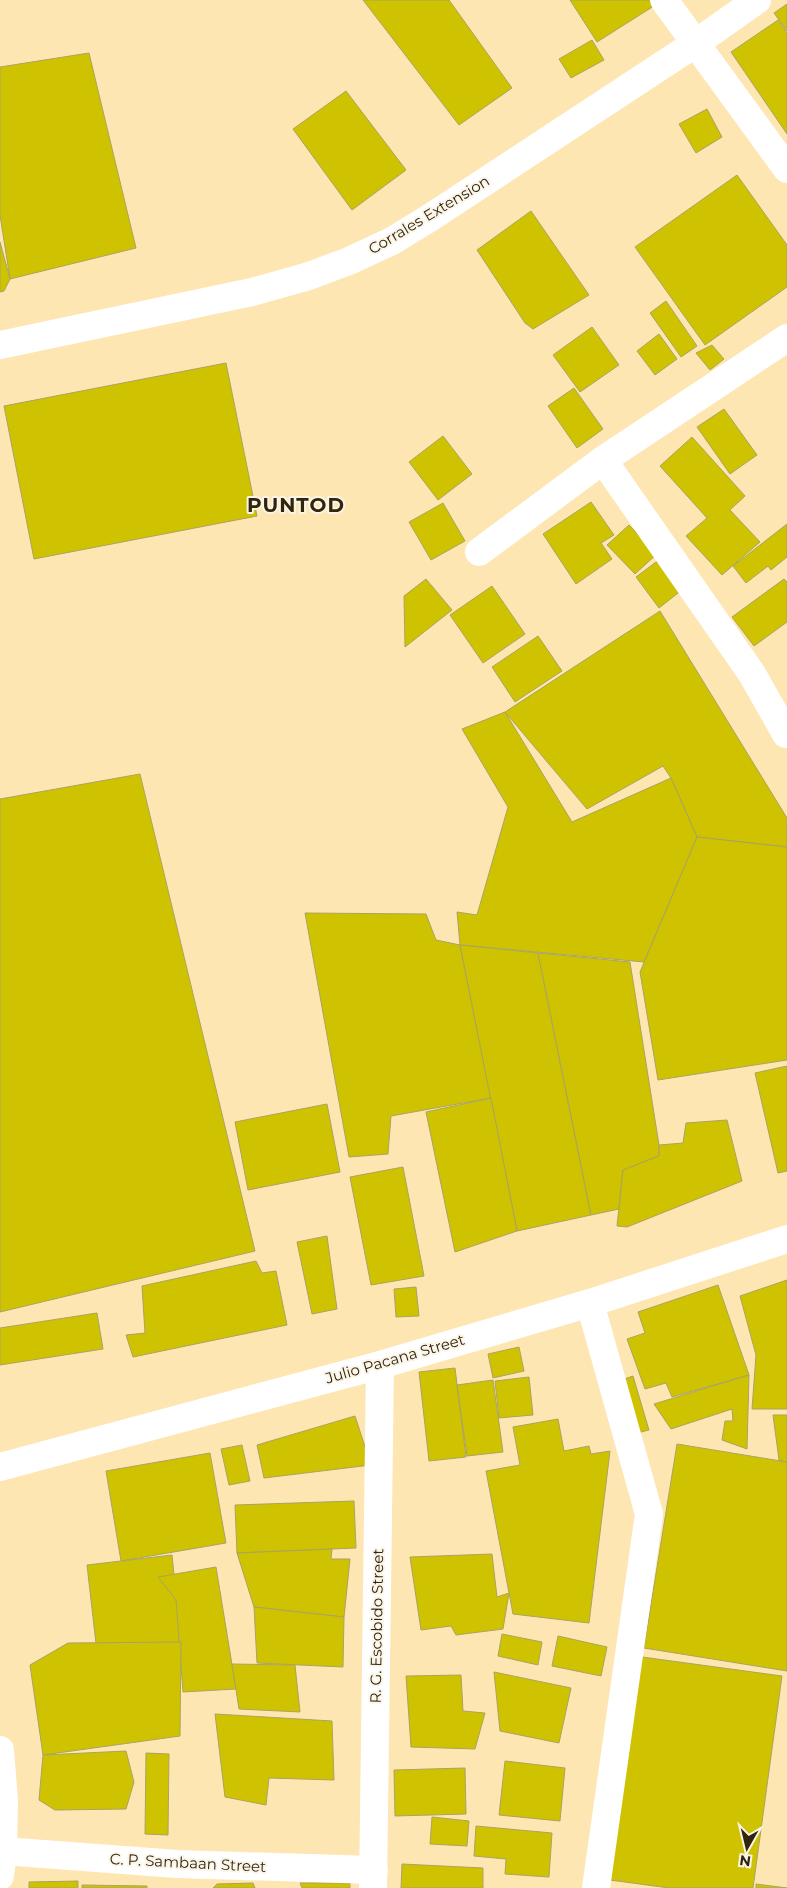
<svg xmlns="http://www.w3.org/2000/svg" width="787" height="1888" font-family="Montserrat,sans-serif">
	<style>
		.building { fill: #cfc200; stroke: #a9a461 }
		.lines { fill: none; stroke-linecap: round; stroke-linejoin: round }
		.minor { stroke: #fff; stroke-width: 28 }
		.major { stroke: #fff; stroke-width: 28 }
		.labels { text-anchor: middle; stroke-width: 4; stroke-linejoin: round; paint-order: stroke }
		.street-label { font-size: 15px; fill: #31250b; stroke: #fbf5e9 }
		.district-label { font-size: 20px; font-weight: bold; letter-spacing: 1px; fill: #31250b; stroke: #fbf5e9 }
	</style>
	<rect width="100%" height="100%" fill="#fee6b3"/>
	<g class="building">
		<polygon points="363,0 449,0 512,88 459,125"/>
		<polygon points="570,0 654,0 657,4 597,42"/>
		<polygon points="787,4 787,31 774,13"/>
		<polygon points="778,20 787,33 787,134 731,52"/>
		<polygon points="592,40 604,60 571,78 559,59"/>
		<polygon points="89,53 136,248 10,279 0,215 0,67"/>
		<polygon points="346,91 406,170 352,210 293,129"/>
		<polygon points="707,109 722,137 696,153 679,124"/>
		<polygon points="737,175 787,245 787,287 705,345 635,247"/>
		<polygon points="531,211 589,295 533,329 525,323 477,250"/>
		<polygon points="0,242 10,279 4,291 0,292"/>
		<polygon points="666,301 697,346 681,357 650,313"/>
		<polygon points="592,327 619,365 580,392 553,355"/>
		<polygon points="659,334 677,359 655,375 637,351"/>
		<polygon points="712,345 724,359 710,370 696,353"/>
		<polygon points="226,363 257,516 34,559 4,406"/>
		<polygon points="574,388 603,429 577,448 548,406"/>
		<polygon points="724,409 757,455 730,474 697,427"/>
		<polygon points="443,436 472,474 438,500 409,462"/>
		<polygon points="692,437 745,496 730,510 760,542 722,575 686,536 707,518 660,466"/>
		<polygon points="591,502 614,535 601,543 612,559 576,584 543,534"/>
		<polygon points="443,503 465,541 431,560 409,522"/>
		<polygon points="787,524 787,557 771,570 768,566 746,583 733,566"/>
		<polygon points="629,525 657,554 635,574 607,545"/>
		<polygon points="664,556 687,586 659,608 636,577"/>
		<polygon points="426,579 452,610 405,647 404,596"/>
		<polygon points="784,579 787,582 787,622 754,646 732,617"/>
		<polygon points="492,586 525,634 483,663 450,615"/>
		<polygon points="660,611 787,818 787,847 697,837 671,778 663,766 587,809 505,712"/>
		<polygon points="538,636 562,671 515,702 492,667"/>
		<polygon points="505,712 572,822 671,778 697,837 644,962 460,945 457,912 477,915 508,807 462,729"/>
		<polygon points="140,774 255,1251 0,1312 0,799"/>
		<polygon points="697,837 787,847 787,1060 658,1080 640,972"/>
		<polygon points="305,913 426,914 436,940 460,945 491,1098 391,1116 388,1154 349,1157"/>
		<polygon points="460,945 538,953 591,1215 517,1231"/>
		<polygon points="538,953 630,962 659,1145 659,1156 623,1170 619,1209 591,1215"/>
		<polygon points="787,1066 787,1171 778,1173 755,1073"/>
		<polygon points="491,1098 517,1231 455,1252 426,1112"/>
		<polygon points="327,1104 340,1172 248,1190 235,1122"/>
		<polygon points="727,1120 742,1181 627,1227 617,1226 623,1170 659,1156 659,1145 683,1143 686,1123"/>
		<polygon points="403,1167 424,1276 371,1285 350,1177"/>
		<polygon points="327,1236 337,1309 312,1314 297,1242"/>
		<polygon points="256,1261 262,1273 276,1271 287,1325 133,1357 126,1335 145,1333 142,1286"/>
		<polygon points="787,1280 787,1409 752,1409 756,1355 740,1296"/>
		<polygon points="718,1285 749,1375 672,1397 666,1383 645,1389 627,1339 645,1333 638,1312"/>
		<polygon points="416,1287 419,1316 396,1317 394,1289"/>
		<polygon points="97,1313 103,1349 0,1365 0,1328"/>
		<polygon points="519,1347 524,1371 493,1378 488,1354"/>
		<polygon points="455,1368 466,1457 429,1461 419,1372"/>
		<polygon points="749,1375 747,1449 722,1440 725,1421 733,1421 732,1409 671,1429 654,1404"/>
		<polygon points="633,1376 649,1430 633,1434 616,1382"/>
		<polygon points="529,1377 533,1415 499,1418 495,1381"/>
		<polygon points="493,1380 503,1452 467,1456 457,1385"/>
		<polygon points="773,1415 787,1415 787,1462 779,1460"/>
		<polygon points="355,1416 371,1465 264,1478 257,1445"/>
		<polygon points="558,1419 564,1451 589,1446 591,1454 610,1451 589,1623 513,1614 486,1471 520,1465 513,1427"/>
		<polygon points="677,1444 787,1462 787,1671 644,1648"/>
		<polygon points="242,1445 250,1481 229,1485 221,1449"/>
		<polygon points="210,1453 226,1543 121,1561 106,1471"/>
		<polygon points="354,1501 356,1548 237,1553 235,1505"/>
		<polygon points="332,1549 331,1559 350,1559 344,1617 254,1607 237,1553"/>
		<polygon points="492,1554 497,1597 509,1593 503,1629 456,1635 451,1626 421,1630 410,1557"/>
		<polygon points="172,1555 181,1642 97,1652 87,1565"/>
		<polygon points="216,1567 236,1689 183,1692 176,1600 158,1577"/>
		<polygon points="254,1607 344,1617 343,1667 257,1663"/>
		<polygon points="502,1634 542,1642 538,1665 498,1656"/>
		<polygon points="558,1636 607,1647 601,1676 552,1666"/>
		<polygon points="181,1642 180,1736 43,1755 30,1665 68,1643"/>
		<polygon points="642,1657 782,1676 753,1888 669,1888 610,1880"/>
		<polygon points="232,1664 295,1665 300,1712 239,1709"/>
		<polygon points="494,1672 571,1688 559,1743 500,1731"/>
		<polygon points="461,1675 463,1711 485,1713 475,1749 411,1747 406,1676"/>
		<polygon points="215,1714 332,1721 334,1780 269,1778 266,1805 225,1797"/>
		<polygon points="126,1751 134,1782 126,1809 55,1810 39,1800 43,1755"/>
		<polygon points="146,1753 169,1754 168,1835 145,1834"/>
		<polygon points="505,1761 565,1768 560,1821 499,1815"/>
		<polygon points="465,1768 466,1814 395,1816 394,1770"/>
		<polygon points="432,1817 469,1821 467,1846 430,1844"/>
		<polygon points="476,1826 552,1833 549,1877 505,1874 506,1859 474,1856"/>
		<polygon points="402,1864 483,1868 483,1888 401,1888"/>
		<polygon points="78,1881 78,1888 29,1888 29,1882"/>
		<polygon points="253,1883 255,1888 213,1888 217,1884"/>
		<polygon points="300,1883 350,1883 350,1888 302,1888"/>
		<polygon points="756,1884 787,1888 756,1888"/>
		<polygon points="82,1885 147,1886 147,1888 82,1888"/>
	</g>
	<g class="lines">
		<g class="minor">
			<polyline points="664,0 787,169"/>
			<polyline points="603,460 752,674 786,734"/>
			<polyline points="479,552 603,460 787,338"/>
			<polyline points="590,1303 649,1514 596,1888"/>
			<polyline points="0,1750 4,1801 3,1851 0,1876"/>
			<polyline points="3,1851 177,1864 374,1870"/>
			<polyline points="373,1888 380,1365"/>
		</g>
		<g class="major">
			<polyline points="0,345 252,292 309,276 349,261 392,241 428,219 696,43 757,0"/>
			<polyline points="0,1467 380,1365 590,1303 787,1239"/>
		</g>
	</g>
	<g class="labels">
		<g class="street-label">
			<text transform="translate(429 215) rotate(-31)" y="5">Corrales Extension</text>
			<text transform="translate(395 1359) rotate(-16)" y="5">Julio Pacana Street</text>
			<text transform="translate(377 1626) rotate(-89)" y="5">R. G. Escobido Street</text>
			<text transform="translate(188 1863) rotate(3)" y="5">C. P. Sambaan Street</text>
		</g>
		<g class="district-label">
			<text x="296" y="512">PUNTOD</text>
		</g>
	</g>
	<g transform="translate(747 1848) rotate(188)" stroke="#fbf5e9" stroke-width="4" paint-order="stroke">
	<path d="M0-4L9 19L0 12L-9 19Z" fill="#31250b"/>
	<text y="-8" font-size="14" font-weight="bold" text-anchor="middle" fill="#31250b">N</text>
	</g>
</svg>
